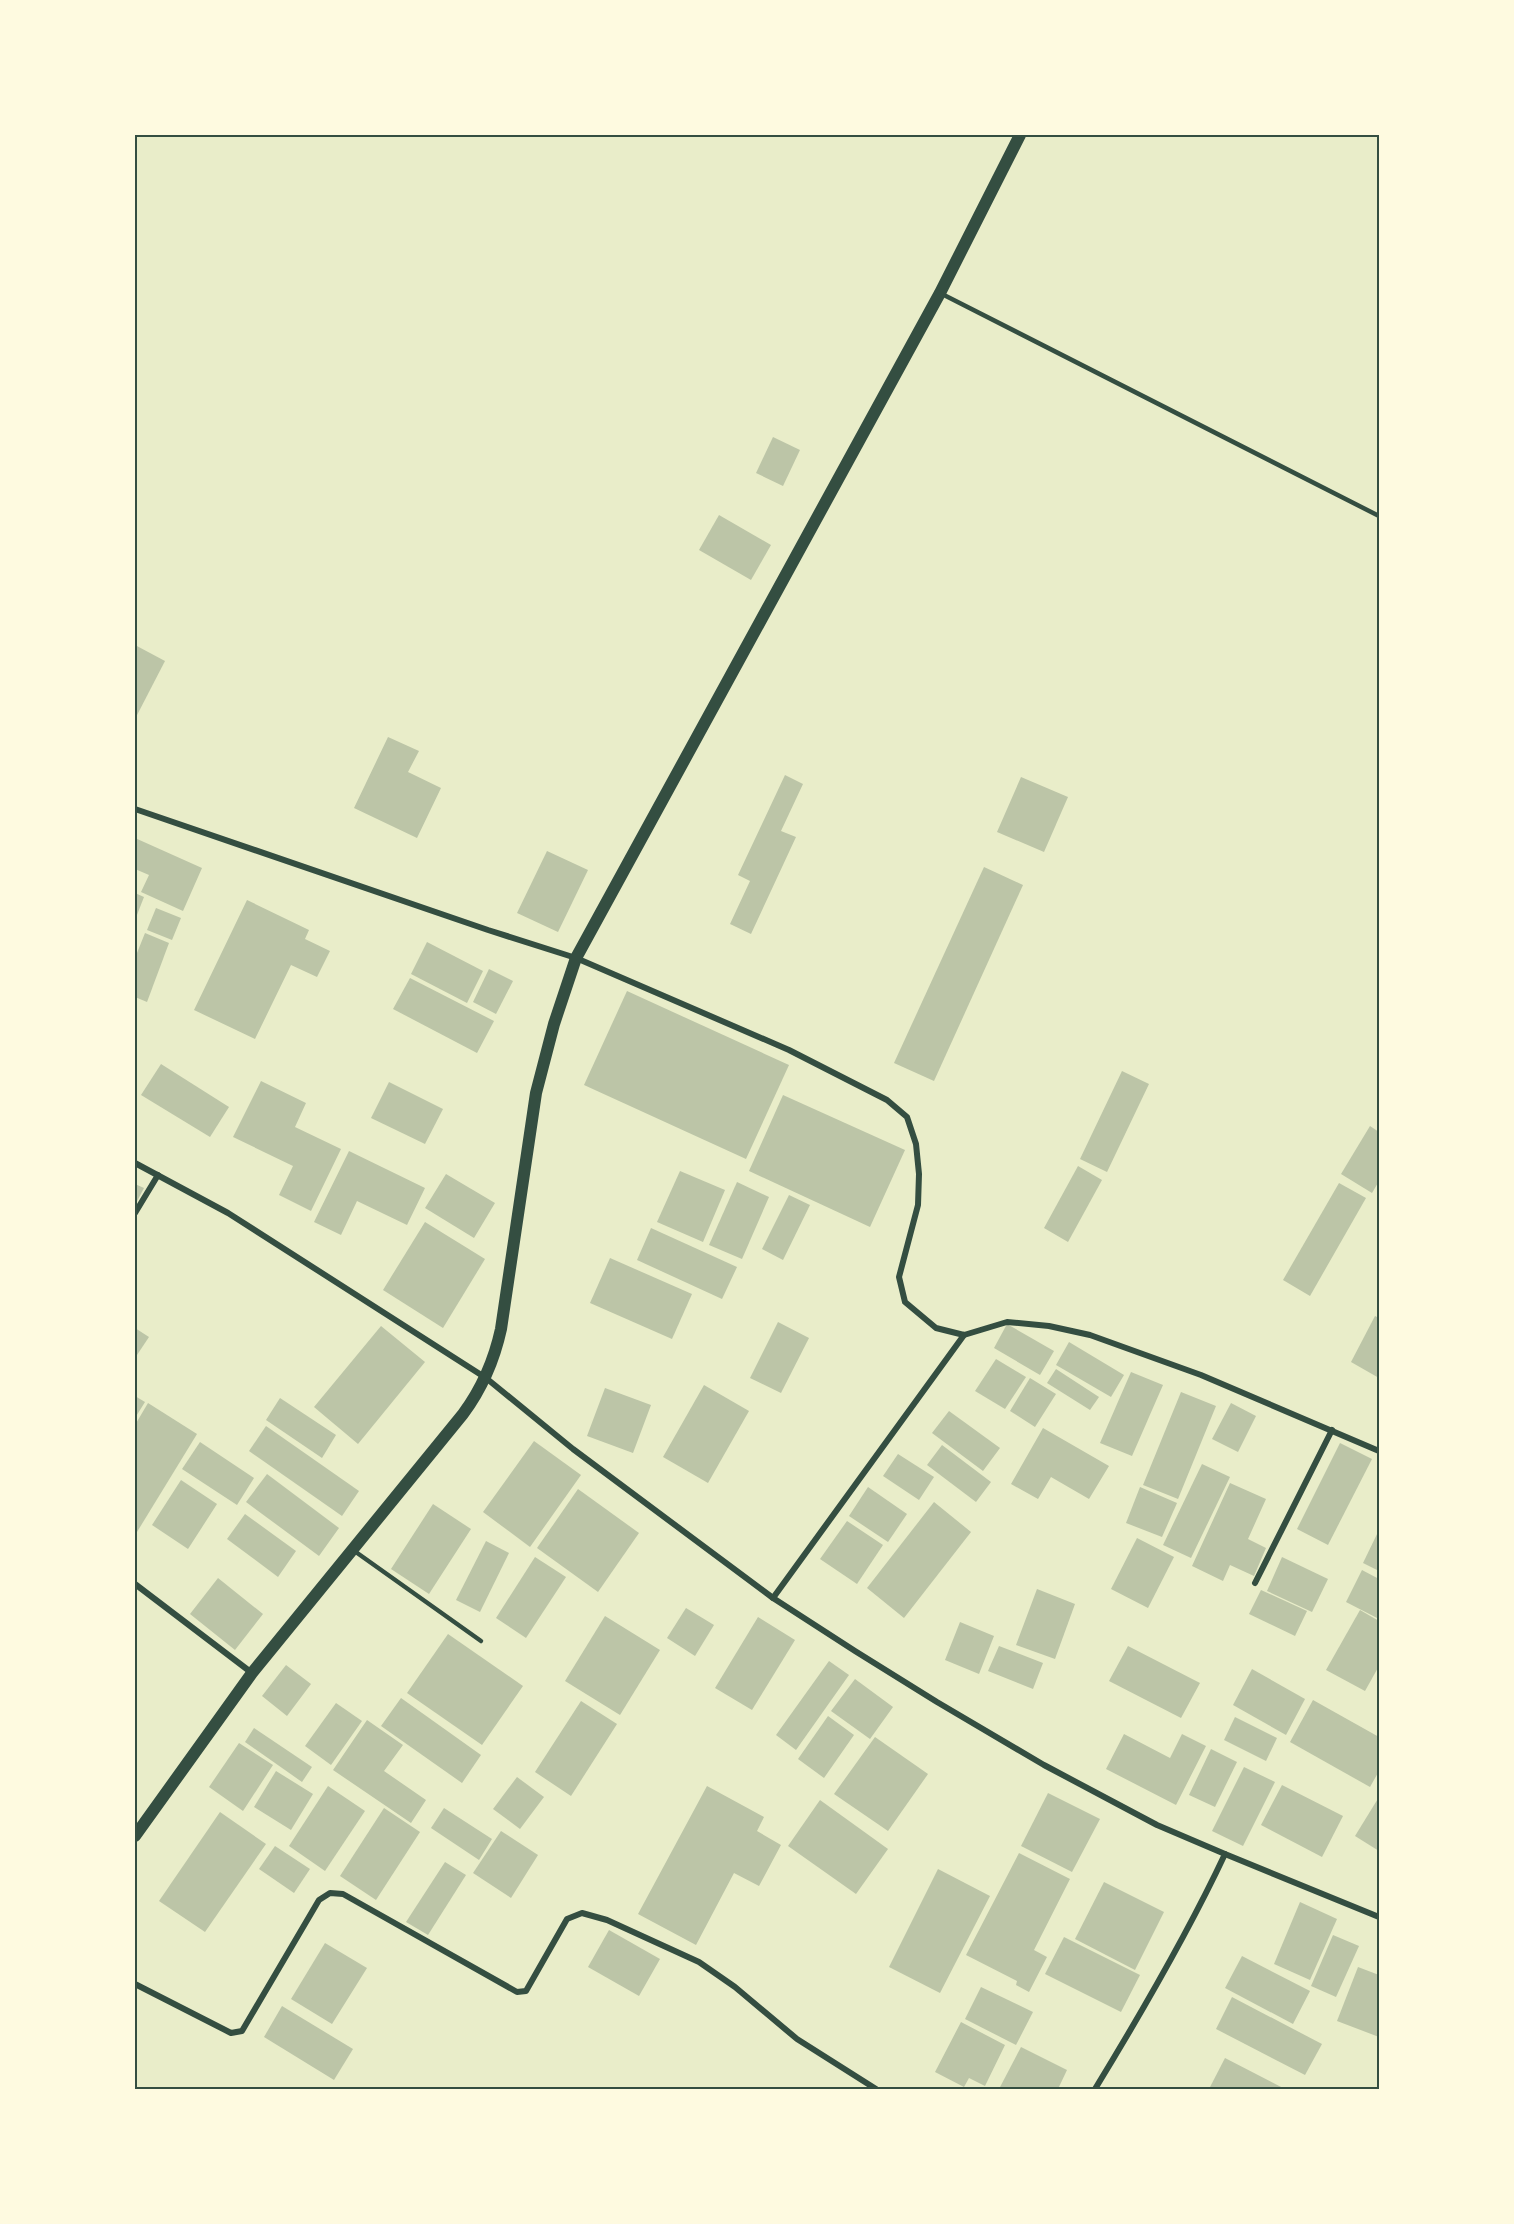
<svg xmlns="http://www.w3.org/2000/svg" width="1514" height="2224" font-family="'Source Sans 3',sans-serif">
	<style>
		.building { fill: #bcc5a7 }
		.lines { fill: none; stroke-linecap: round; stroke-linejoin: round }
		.service { stroke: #344e41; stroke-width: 4.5 }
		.minor { stroke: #344e41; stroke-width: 6 }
		.secondary { stroke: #344e41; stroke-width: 12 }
		.neatline { fill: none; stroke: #344e41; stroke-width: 2 }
	</style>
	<rect width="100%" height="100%" fill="#e9edc9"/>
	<g class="building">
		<polygon points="773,437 800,450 783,486 756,473"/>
		<polygon points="719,515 771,545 751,580 699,550"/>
		<polygon points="135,645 165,661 135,719"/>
		<polygon points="388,737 419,751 408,772 441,788 417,838 354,808"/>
		<polygon points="785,775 803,784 781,831 796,837 751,934 730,924 750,881 738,875"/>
		<polygon points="1021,777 1068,797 1044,852 997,832"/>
		<polygon points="135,838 202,868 183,911 141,892 149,875 135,869"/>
		<polygon points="547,851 588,870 558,932 517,913"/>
		<polygon points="984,867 1023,885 934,1081 894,1063"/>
		<polygon points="135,893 144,897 135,920"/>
		<polygon points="247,900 309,930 305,939 330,951 317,977 291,965 255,1039 194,1010"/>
		<polygon points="156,908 181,918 172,940 147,930"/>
		<polygon points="145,933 169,943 147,1002 135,997 135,958"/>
		<polygon points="427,942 483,971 467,1003 411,974"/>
		<polygon points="489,969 513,981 496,1014 473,1002"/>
		<polygon points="410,978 494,1021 477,1053 393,1009"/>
		<polygon points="627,991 789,1065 746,1159 584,1085"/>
		<polygon points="161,1064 229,1107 210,1137 141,1095"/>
		<polygon points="1122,1071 1149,1084 1107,1172 1080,1159"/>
		<polygon points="261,1081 306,1103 295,1127 341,1149 311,1211 279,1195 293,1166 233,1137"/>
		<polygon points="389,1082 443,1109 425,1144 371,1118"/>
		<polygon points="783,1095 905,1150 870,1227 749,1171"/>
		<polygon points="1370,1126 1379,1132 1379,1181 1372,1193 1341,1174"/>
		<polygon points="349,1151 425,1188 407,1225 357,1201 341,1235 314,1222"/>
		<polygon points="1078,1166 1102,1180 1068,1242 1044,1228"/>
		<polygon points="680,1171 725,1190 703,1242 657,1222"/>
		<polygon points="446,1174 495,1203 474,1238 425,1208"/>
		<polygon points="737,1182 769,1197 742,1259 709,1245"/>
		<polygon points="1339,1183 1366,1198 1310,1296 1283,1280"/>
		<polygon points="135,1184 144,1188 135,1205"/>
		<polygon points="789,1195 810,1205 783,1260 762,1249"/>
		<polygon points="425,1222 485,1259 443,1328 383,1290"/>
		<polygon points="651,1228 737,1267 722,1299 637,1260"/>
		<polygon points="610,1258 692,1294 672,1339 590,1303"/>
		<polygon points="1375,1316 1379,1318 1379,1378 1351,1362"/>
		<polygon points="778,1322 809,1338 781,1393 750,1378"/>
		<polygon points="1007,1324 1054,1351 1040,1375 994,1348"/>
		<polygon points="381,1326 425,1362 358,1444 314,1407"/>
		<polygon points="135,1328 149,1337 135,1358"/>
		<polygon points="1069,1342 1124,1375 1111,1397 1056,1365"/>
		<polygon points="996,1359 1026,1377 1005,1409 975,1391"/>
		<polygon points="1056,1369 1099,1397 1090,1410 1047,1383"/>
		<polygon points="1131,1372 1163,1385 1132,1456 1100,1443"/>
		<polygon points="1030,1378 1056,1394 1035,1427 1010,1411"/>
		<polygon points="704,1385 749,1411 708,1483 663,1457"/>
		<polygon points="605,1388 651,1405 633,1453 587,1436"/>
		<polygon points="1181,1392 1216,1406 1178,1499 1143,1485"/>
		<polygon points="135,1396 145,1402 135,1418"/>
		<polygon points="280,1398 336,1435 322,1458 266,1420"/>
		<polygon points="148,1403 197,1434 137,1532 135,1530 135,1425"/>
		<polygon points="1231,1403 1256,1416 1238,1452 1212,1439"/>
		<polygon points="949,1411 1000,1448 983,1471 932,1433"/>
		<polygon points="266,1426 359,1491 342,1516 249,1451"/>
		<polygon points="1043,1428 1109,1466 1089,1499 1051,1477 1038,1499 1011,1484"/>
		<polygon points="534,1441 581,1475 530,1547 483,1512"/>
		<polygon points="200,1442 254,1478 237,1505 182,1469"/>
		<polygon points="1340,1443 1372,1459 1328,1545 1297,1529"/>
		<polygon points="942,1445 991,1482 976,1502 927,1465"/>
		<polygon points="898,1454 934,1477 919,1500 883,1476"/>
		<polygon points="1202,1464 1230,1477 1191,1558 1163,1545"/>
		<polygon points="267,1474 339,1528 319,1556 246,1502"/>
		<polygon points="181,1480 217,1504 188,1549 152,1525"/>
		<polygon points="1230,1483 1266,1499 1248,1539 1266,1548 1254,1576 1230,1565 1223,1581 1192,1566"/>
		<polygon points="868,1487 907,1514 888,1542 849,1516"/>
		<polygon points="1140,1487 1177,1503 1162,1537 1126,1523"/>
		<polygon points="578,1489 639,1533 598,1592 537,1548"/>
		<polygon points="934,1502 971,1532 904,1618 867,1588"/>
		<polygon points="433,1504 471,1529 429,1594 391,1569"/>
		<polygon points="245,1514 296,1551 278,1577 227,1539"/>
		<polygon points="847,1521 883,1545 857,1584 820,1559"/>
		<polygon points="1379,1530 1379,1571 1363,1563"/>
		<polygon points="1137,1538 1174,1557 1148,1608 1111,1589"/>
		<polygon points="486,1541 509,1553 480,1612 456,1600"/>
		<polygon points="535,1557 566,1577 526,1638 496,1618"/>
		<polygon points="1282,1557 1328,1579 1312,1612 1267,1591"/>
		<polygon points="1362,1570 1379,1579 1379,1619 1346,1602"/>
		<polygon points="218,1578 263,1614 235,1650 190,1614"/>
		<polygon points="1037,1589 1075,1604 1055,1659 1016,1645"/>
		<polygon points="1261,1590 1307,1611 1295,1636 1249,1614"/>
		<polygon points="686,1608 714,1625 695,1656 667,1638"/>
		<polygon points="1360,1610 1379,1621 1379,1666 1365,1691 1326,1670"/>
		<polygon points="605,1616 660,1650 620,1715 565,1681"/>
		<polygon points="758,1617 795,1640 752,1710 715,1688"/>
		<polygon points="960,1622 994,1636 979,1674 945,1660"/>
		<polygon points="448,1634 523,1686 482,1745 407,1693"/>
		<polygon points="999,1646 1043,1663 1033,1689 988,1671"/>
		<polygon points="1128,1646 1200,1683 1181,1718 1109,1681"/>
		<polygon points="829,1661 849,1675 796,1750 776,1735"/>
		<polygon points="286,1665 311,1684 287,1716 262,1696"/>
		<polygon points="1252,1669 1305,1699 1286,1735 1233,1705"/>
		<polygon points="855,1679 893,1707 870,1739 831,1711"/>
		<polygon points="401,1698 481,1755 462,1783 381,1726"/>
		<polygon points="1313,1700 1379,1737 1379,1771 1370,1787 1290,1742"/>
		<polygon points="581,1701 617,1724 571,1796 535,1772"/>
		<polygon points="336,1703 362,1721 331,1765 305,1746"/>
		<polygon points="828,1716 854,1735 824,1778 798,1759"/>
		<polygon points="1235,1717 1277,1738 1266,1761 1224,1740"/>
		<polygon points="367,1720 403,1745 384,1771 426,1800 411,1823 333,1770"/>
		<polygon points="254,1728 312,1767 302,1782 245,1742"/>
		<polygon points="1124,1734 1170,1758 1182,1734 1206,1746 1176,1805 1106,1769"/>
		<polygon points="875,1737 928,1774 888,1831 834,1794"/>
		<polygon points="239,1743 273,1765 243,1811 209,1787"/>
		<polygon points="1211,1749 1237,1762 1215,1807 1189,1795"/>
		<polygon points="1244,1767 1275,1782 1243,1846 1212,1831"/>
		<polygon points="276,1771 313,1794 291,1830 254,1807"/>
		<polygon points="517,1777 544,1797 520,1829 493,1809"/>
		<polygon points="1282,1785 1343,1816 1322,1857 1261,1825"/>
		<polygon points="328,1786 365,1811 325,1871 289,1846"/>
		<polygon points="707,1786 764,1817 757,1831 781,1845 759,1886 734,1873 696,1945 638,1914"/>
		<polygon points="1048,1793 1100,1819 1072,1872 1021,1846"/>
		<polygon points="1379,1797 1379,1851 1355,1836"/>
		<polygon points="820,1800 888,1849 856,1894 788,1846"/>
		<polygon points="384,1808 420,1832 376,1900 340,1876"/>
		<polygon points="444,1808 492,1839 479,1860 431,1828"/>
		<polygon points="220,1812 266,1844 205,1932 159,1901"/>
		<polygon points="501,1831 538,1855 511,1898 473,1873"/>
		<polygon points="275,1846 310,1869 294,1893 259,1869"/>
		<polygon points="1019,1853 1070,1879 1034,1950 1047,1957 1029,1992 1016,1985 1017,1981 966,1955"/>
		<polygon points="445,1862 466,1875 428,1935 406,1922"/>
		<polygon points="938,1869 990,1896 940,1993 889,1967"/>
		<polygon points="1104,1882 1164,1912 1135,1970 1075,1939"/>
		<polygon points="1300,1902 1337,1919 1310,1980 1274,1964"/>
		<polygon points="609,1930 660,1959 639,1996 588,1967"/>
		<polygon points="1333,1935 1359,1946 1336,1997 1311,1986"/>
		<polygon points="1064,1937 1140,1975 1121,2012 1045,1974"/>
		<polygon points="325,1943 367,1968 332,2024 291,1999"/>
		<polygon points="1242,1956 1310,1991 1293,2024 1225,1988"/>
		<polygon points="1358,1967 1379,1975 1379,2037 1337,2021"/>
		<polygon points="981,1987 1033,2012 1016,2045 965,2019"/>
		<polygon points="1232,1997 1322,2044 1305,2075 1216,2029"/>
		<polygon points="282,2006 353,2049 334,2080 264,2037"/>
		<polygon points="961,2022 1005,2045 985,2086 969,2078 964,2087 935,2072"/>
		<polygon points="1021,2047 1067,2070 1058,2089 999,2089"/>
		<polygon points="1225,2058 1285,2089 1209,2089"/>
	</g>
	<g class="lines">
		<g class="service">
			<polyline points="940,293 1379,516"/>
			<polyline points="353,1550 481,1641"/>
		</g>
		<g class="minor">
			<polyline points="135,809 488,930 576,958 789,1050 887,1100 907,1117 916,1144 919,1174 918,1205 899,1277 905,1302 936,1328 964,1335 1007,1322 1049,1326 1090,1335 1201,1375 1379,1451"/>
			<path d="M135,1163L228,1213L486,1378L573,1449L773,1598L855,1651L937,1702L1044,1765L1157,1825L1225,1854C1187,1935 1142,2012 1095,2089"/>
			<polyline points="135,1213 158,1175"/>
			<polyline points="1255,1583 1332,1430"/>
			<polyline points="135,1584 252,1673"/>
			<polyline points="773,1598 964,1335"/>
			<polyline points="1225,1854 1379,1917"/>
			<polyline points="135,1984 231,2033 242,2031 319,1900 330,1893 343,1894 517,1992 526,1991 567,1919 582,1913 607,1920 699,1962 735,1987 797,2039 876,2089"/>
		</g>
		<path class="secondary" d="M135,1836L252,1673L463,1414C483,1387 494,1361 501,1329L536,1093L554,1024L576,958L940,293L1020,135"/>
	</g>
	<rect width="1514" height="2224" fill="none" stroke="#fefae0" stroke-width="273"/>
	<rect x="136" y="136" width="1242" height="1952" class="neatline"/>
</svg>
